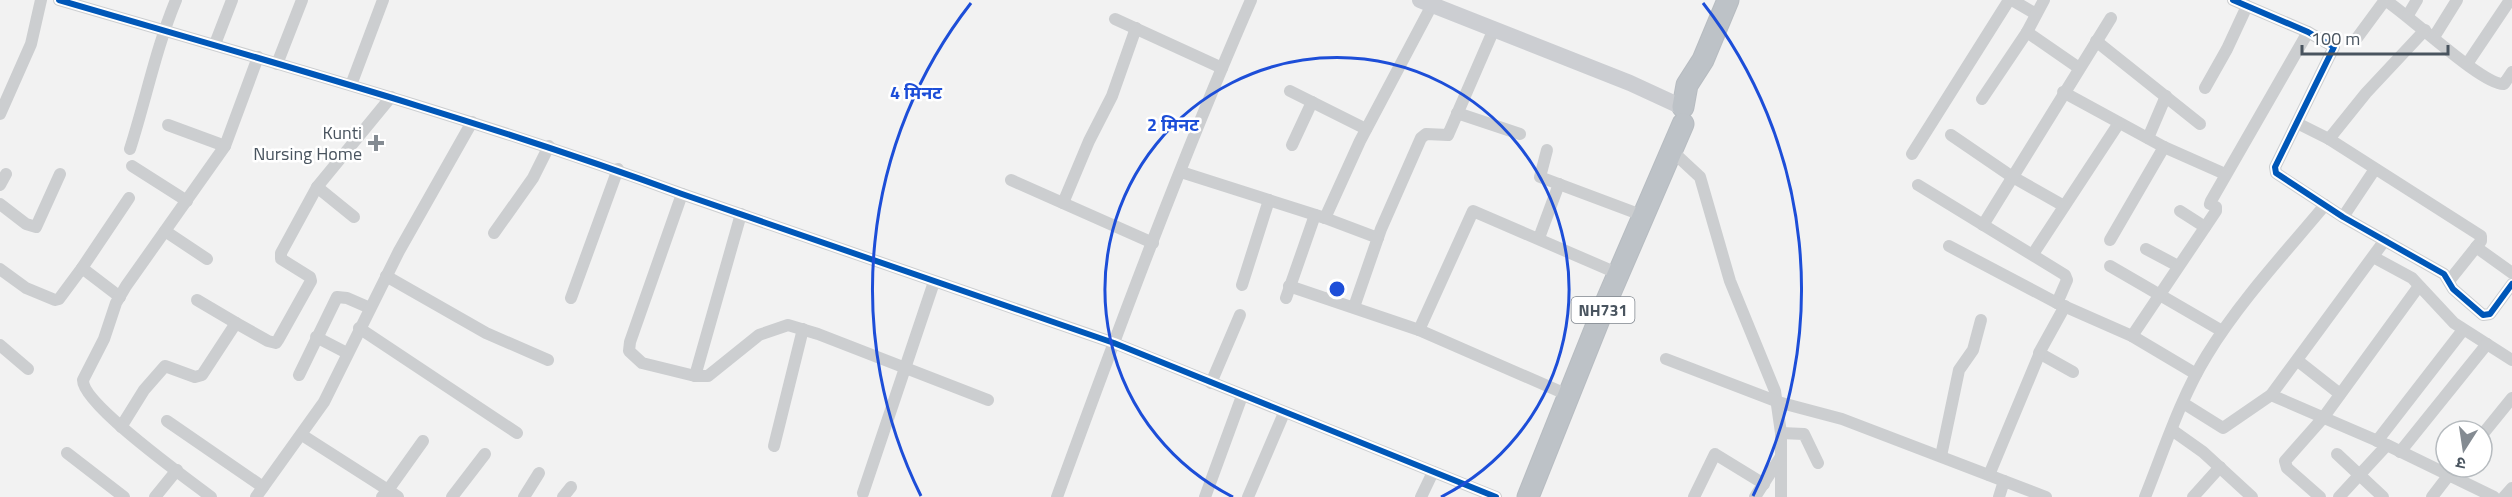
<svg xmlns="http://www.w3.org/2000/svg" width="2512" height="497" font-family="'Titillium Web','Noto Sans Devanagari',sans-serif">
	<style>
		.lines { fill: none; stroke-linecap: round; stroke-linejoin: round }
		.highway-casing { stroke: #b7bcc1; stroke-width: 23 }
		.street { stroke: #ccced0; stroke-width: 12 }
		.secondary { stroke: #ccced2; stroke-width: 16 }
		.highway { stroke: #bdc2c7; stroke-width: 21 }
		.cycleway-casing { stroke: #fff; stroke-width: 10 }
		.cycleway { stroke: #0057b8; stroke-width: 6 }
		.ring { fill: none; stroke: #1d4ed8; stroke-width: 3 }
		.poi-dot { fill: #848b92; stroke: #fff; stroke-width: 2 }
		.labels { text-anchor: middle; stroke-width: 5; stroke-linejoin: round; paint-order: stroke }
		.shield { fill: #fff; stroke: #80878f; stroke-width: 1.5 }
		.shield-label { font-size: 16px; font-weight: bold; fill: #49545f }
		.poi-label { font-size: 18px; fill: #49545f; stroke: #fff; text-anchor: end }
		.centre { fill: #1d4ed8; stroke: #fff; stroke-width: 3 }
		.ring-label { font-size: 18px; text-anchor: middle; font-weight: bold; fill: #1d4ed8; stroke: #fff; stroke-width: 5; stroke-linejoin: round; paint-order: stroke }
	</style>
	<rect width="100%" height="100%" fill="#f2f2f2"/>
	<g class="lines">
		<defs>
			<g id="highway">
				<polyline points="1683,107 1687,85 1703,60 1728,0"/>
				<polyline points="1528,497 1604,307 1683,124"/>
			</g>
		</defs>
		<use href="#highway" class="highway-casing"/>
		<g class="street">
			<path d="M59,0C268,61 477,119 682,194L1114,343L1496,497"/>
			<polyline points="2012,0 2036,14"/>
			<polyline points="2233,0 2308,32 2334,47 2275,167 2276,173 2343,217 2444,274 2453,289 2483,315 2490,314 2512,284"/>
			<path d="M2385,0C2408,14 2483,86 2504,84L2512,72"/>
			<polyline points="2408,15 2417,0"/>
			<polyline points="1115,19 1222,68"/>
			<polyline points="2027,32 2079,68"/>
			<polyline points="2434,37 2457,0"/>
			<polyline points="2357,38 2385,0"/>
			<polyline points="2096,41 2200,124"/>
			<polyline points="215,44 232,0"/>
			<polyline points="277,64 302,0"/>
			<polyline points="2467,64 2510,0"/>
			<polyline points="351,85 383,0"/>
			<polyline points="2205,88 2227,49 2247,6"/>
			<polyline points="1290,91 1366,129"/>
			<polyline points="2063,92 2164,147 2225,174"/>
			<polyline points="1982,99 2027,32 2044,0"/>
			<polyline points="1457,113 1520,134"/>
			<polyline points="0,114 31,44 41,0"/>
			<polyline points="2297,123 2329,139 2481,236 2481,241 2449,281"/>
			<polyline points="168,125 225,146"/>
			<polyline points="1951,135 2011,176 2064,206"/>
			<polyline points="2148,138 2166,96"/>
			<polyline points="2329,139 2366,93 2425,30"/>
			<polyline points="1292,145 1312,102"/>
			<path d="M130,149C146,99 156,48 176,0"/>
			<polyline points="1547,150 1540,177 1644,216"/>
			<polyline points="1672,151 1700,177 1730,281 1775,391 1781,433 1781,497"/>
			<polyline points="1912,154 2009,0"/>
			<polyline points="132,166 187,201"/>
			<polyline points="1181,172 1325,218 1378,238"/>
			<polyline points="1011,180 1153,243"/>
			<polyline points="0,185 6,174"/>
			<polyline points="1918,185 2065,275 2067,280 2057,303"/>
			<polyline points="317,187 354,217"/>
			<polyline points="682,194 630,342 629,351 642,363 695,376 708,376 759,335 788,325 818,334 988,400"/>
			<polyline points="1063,203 1089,141 1112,96 1136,28"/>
			<polyline points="0,204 26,224 36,227 60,174"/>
			<polyline points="2180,211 2205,227"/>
			<polyline points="2343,217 2375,169"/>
			<polyline points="1325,218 1360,141 1432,5"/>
			<polyline points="1983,225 2111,18"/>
			<polyline points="165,231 207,259"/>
			<polyline points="494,233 533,178 549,146"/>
			<polyline points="1539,238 1559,184"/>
			<polyline points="2110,240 2164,147"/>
			<polyline points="1949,246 2057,303 2132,336 2196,374"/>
			<polyline points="2476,247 2512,273"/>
			<polyline points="2146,249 2178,266"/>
			<polyline points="2033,254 2119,123"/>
			<polyline points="2375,258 2412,278 2454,323 2512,360"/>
			<polyline points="2110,266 2222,331"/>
			<polyline points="0,269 26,288 55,300 59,299 82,268"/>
			<polyline points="386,276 486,333 548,360"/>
			<polyline points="1242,285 1269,200"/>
			<polyline points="1289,286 1419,330 1568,395"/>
			<polyline points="120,297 82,268 129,198"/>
			<polyline points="571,298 618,169"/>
			<polyline points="1286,298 1315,215"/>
			<polyline points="197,300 236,323"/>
			<polyline points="2065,306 2039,353 2073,372"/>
			<polyline points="1354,307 1381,229 1421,138 1426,134 1448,135 1494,29"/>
			<polyline points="359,328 517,433"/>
			<polyline points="1419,330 1473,211 1619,274"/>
			<polyline points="2132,336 2216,211 2216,207 2210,204 2211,201 2308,32"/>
			<polyline points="316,337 347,353"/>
			<polyline points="0,345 28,369"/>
			<polyline points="1666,359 1778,402 1842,419 2046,497"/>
			<polyline points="2298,361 2340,394"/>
			<polyline points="299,375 337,297 347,298 370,308"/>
			<polyline points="695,376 741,214"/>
			<polyline points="1211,383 1240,315"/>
			<polyline points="2271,395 2387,445 2494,497"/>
			<polyline points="2183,403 2223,428 2271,395 2385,240"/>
			<polyline points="167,421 263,487"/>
			<polyline points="121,427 144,390 165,366 195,377 202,375 236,323 268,341 276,343 278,340 311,281 310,277 281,259 281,253 317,187 391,97"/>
			<polyline points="2172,430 2203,452 2252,497"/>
			<polyline points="1781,433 1804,434 1818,463"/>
			<polyline points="302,435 388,490 423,441"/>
			<polyline points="2482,435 2512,398"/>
			<polyline points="2377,441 2463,330"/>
			<polyline points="774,446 803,329"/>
			<polyline points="2400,452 2487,344"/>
			<polyline points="67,453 124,497"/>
			<polyline points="2337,454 2383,497"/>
			<polyline points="1941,456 1959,370 1973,350 1981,320"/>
			<polyline points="1989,475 2039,355"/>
			<polyline points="863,493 934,282"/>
			<polyline points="155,497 177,470"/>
			<path d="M211,497C189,480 82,404 83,380L104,339L116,303L126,286L225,146L258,57"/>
			<polyline points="256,497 324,402 399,251 472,122"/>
			<polyline points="382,497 388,490 398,497"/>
			<polyline points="452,497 485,454"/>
			<polyline points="524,497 539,473"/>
			<polyline points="563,497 571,487"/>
			<path d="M1057,497C1118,330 1180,163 1251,0"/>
			<polyline points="1205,497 1242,396"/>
			<polyline points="1248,497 1284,413"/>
			<polyline points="1421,497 1433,472"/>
			<polyline points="1694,497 1715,454 1764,484"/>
			<polyline points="1755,497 1780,458"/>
			<polyline points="1999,497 2004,481"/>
			<path d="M2145,497C2164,450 2180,399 2207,355C2240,301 2285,253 2325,205"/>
			<polyline points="2193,497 2220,467"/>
			<polyline points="2320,497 2287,468 2285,461 2323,418 2419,286"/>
			<polyline points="2339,497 2387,445"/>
			<polyline points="2432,497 2455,467"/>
			<polyline points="2504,497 2512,488"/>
		</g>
		<polyline class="secondary" points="1420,0 1630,83 1682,107"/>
		<use href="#highway" class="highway"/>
		<defs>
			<g id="cycleway">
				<path d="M59,0C268,61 477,119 682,194L1114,343L1496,497"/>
				<polyline points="2233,0 2308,32 2334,47 2275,167 2276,173 2343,217 2444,274 2453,289 2483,315 2490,314 2512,284"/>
			</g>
		</defs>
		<use href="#cycleway" class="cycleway-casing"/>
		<use href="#cycleway" class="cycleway"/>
	</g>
	<g class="ring">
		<path d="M1233 497A232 232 0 1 1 1441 497"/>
		<path d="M921 496A465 465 0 0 1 971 3M1703 3A465 465 0 0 1 1753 496"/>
	</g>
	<path class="poi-dot" d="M373 134h6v6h6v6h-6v6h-6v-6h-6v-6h6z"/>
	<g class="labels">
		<rect class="shield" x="1571.5" y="297" width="63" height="26" rx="4.5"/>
		<g class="shield-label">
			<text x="1603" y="316">NH731</text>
		</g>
		<g class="poi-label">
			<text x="362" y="139">Kunti<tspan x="362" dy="21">Nursing Home</tspan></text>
		</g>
	</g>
	<circle cx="1337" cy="289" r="9" class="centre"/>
	<g class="ring-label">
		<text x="916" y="99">4 मिनट</text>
		<text x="1173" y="131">2 मिनट</text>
	</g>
	<g transform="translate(2464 449) rotate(192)"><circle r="28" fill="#ffffff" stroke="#b6bbbf" stroke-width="1.5"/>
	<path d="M0-4.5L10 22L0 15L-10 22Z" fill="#848b92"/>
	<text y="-9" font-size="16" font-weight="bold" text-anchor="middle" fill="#49545f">उ</text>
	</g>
	<path d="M2302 45v9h146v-9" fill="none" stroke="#49545f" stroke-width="3"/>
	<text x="2311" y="45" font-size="18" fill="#49545f" stroke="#ffffff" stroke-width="4.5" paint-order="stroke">100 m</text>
</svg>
